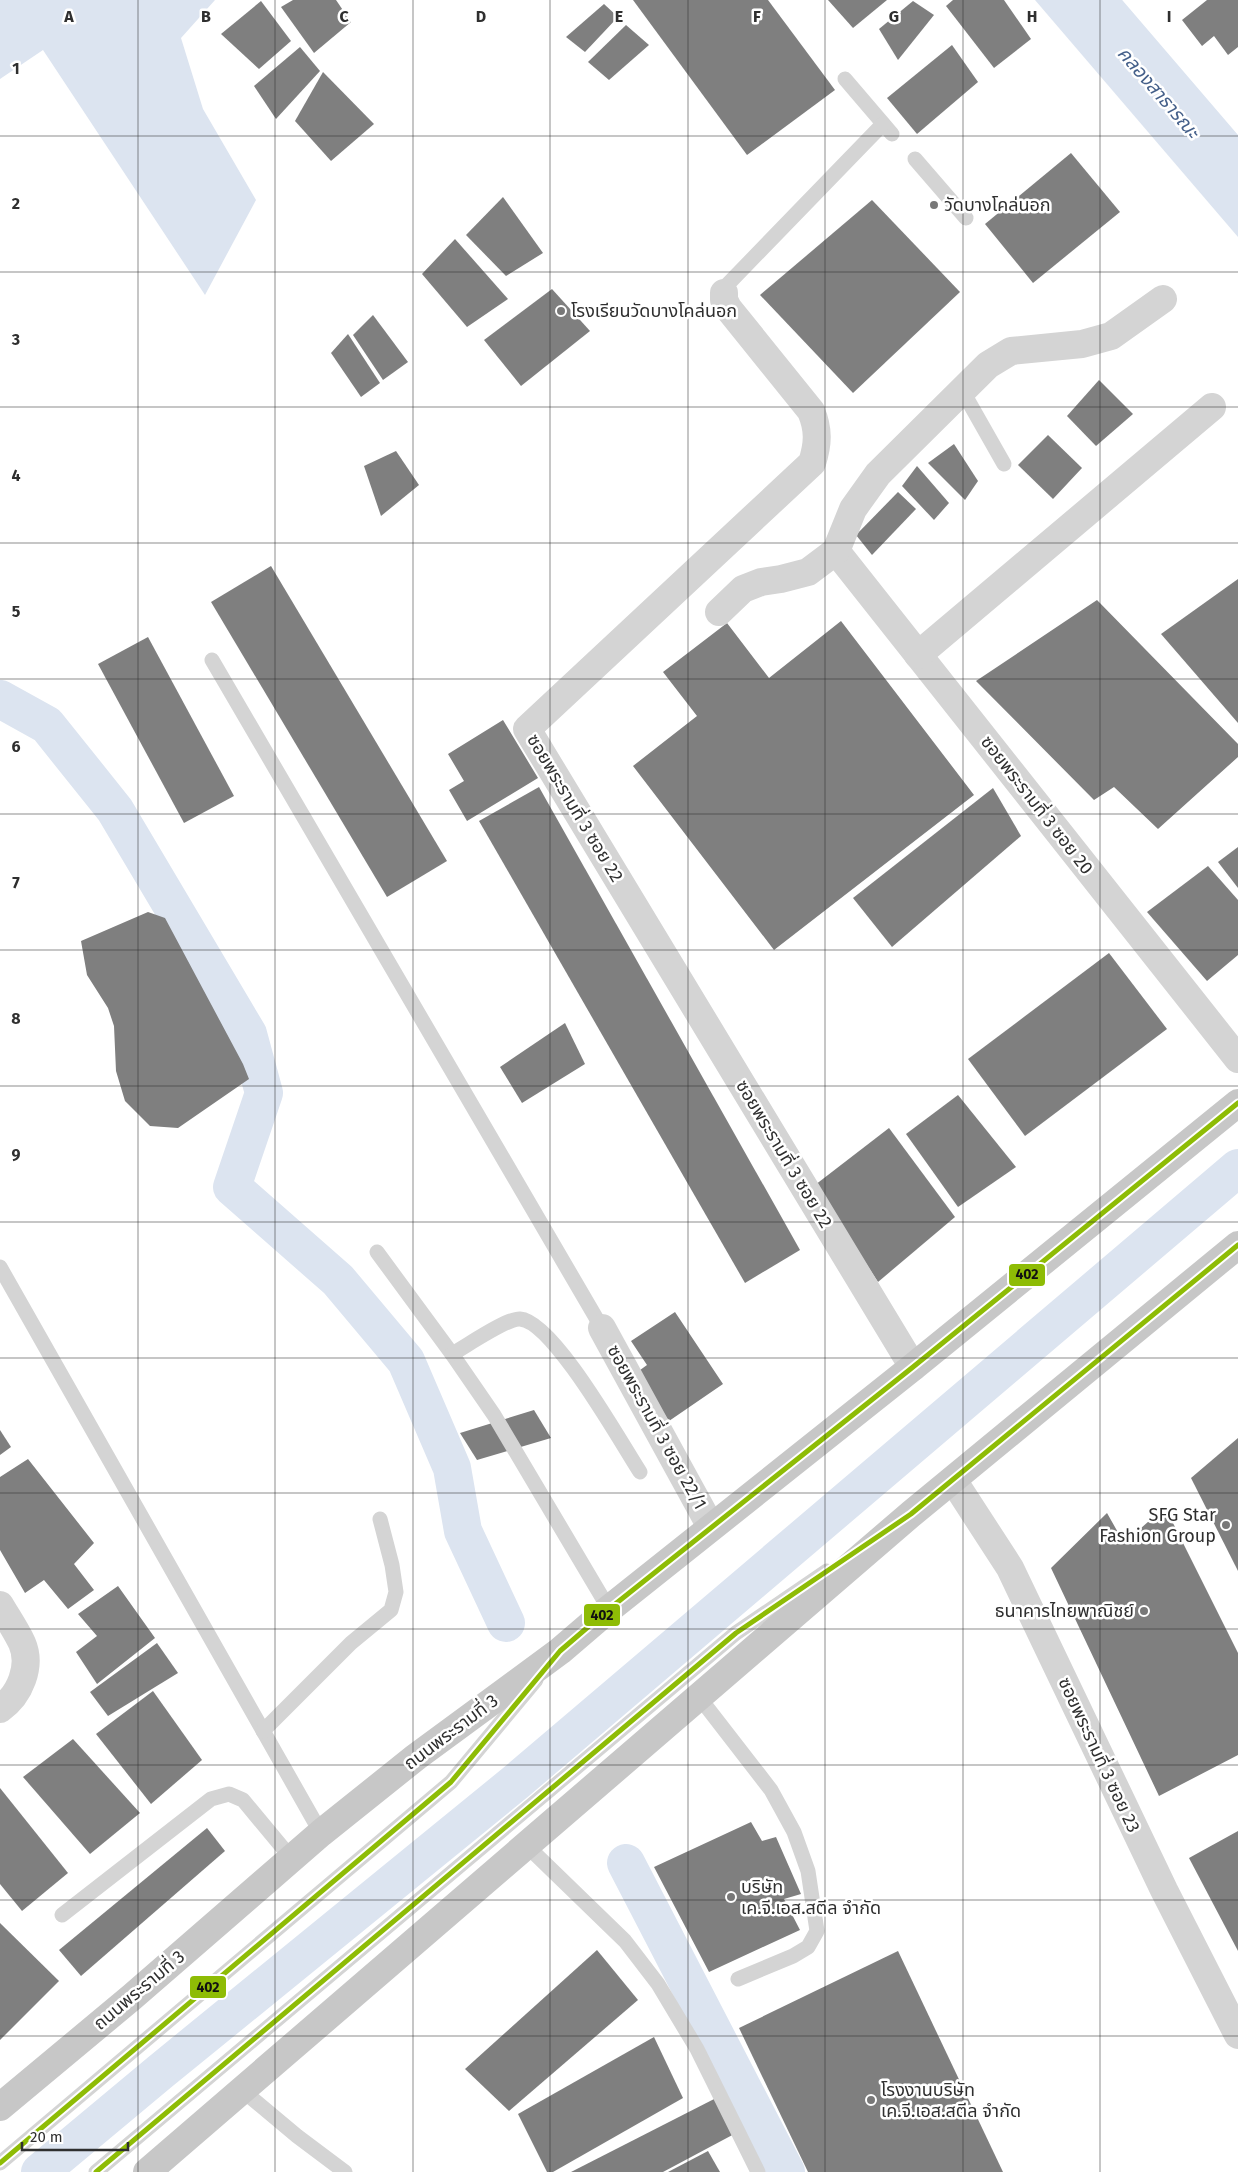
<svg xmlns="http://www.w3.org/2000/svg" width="1238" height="2172" font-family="'Fira Sans','Noto Sans Thai',sans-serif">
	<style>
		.water { fill: #dce4f0 }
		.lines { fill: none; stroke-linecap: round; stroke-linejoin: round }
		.canal { stroke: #dce4f0; stroke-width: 38 }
		.river { stroke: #dce4f0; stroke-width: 64 }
		.building { fill: #7f7f7f }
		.lane { stroke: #d4d4d4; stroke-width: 15 }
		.street { stroke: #d4d4d4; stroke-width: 28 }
		.primary { stroke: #c7c7c7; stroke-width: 28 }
		.bus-1-casing { stroke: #fff; stroke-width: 9 }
		.bus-1 { stroke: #8ebc05; stroke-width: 5 }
		.grid { fill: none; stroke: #2f2f2f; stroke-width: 1; stroke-opacity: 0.55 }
		.poi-dot { fill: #787878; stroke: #fff; stroke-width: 2 }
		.labels { text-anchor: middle; stroke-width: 5; stroke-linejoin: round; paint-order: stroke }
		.poi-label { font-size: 18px; fill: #2f2f2f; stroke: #fff; text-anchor: start }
		.street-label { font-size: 18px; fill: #2f2f2f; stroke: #fff }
		.water-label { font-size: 19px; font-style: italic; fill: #45608a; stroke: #fff }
		.grid-label { font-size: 16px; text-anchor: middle; font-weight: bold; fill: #2f2f2f; stroke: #fff; stroke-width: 5; stroke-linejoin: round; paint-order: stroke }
		.line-badge { stroke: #fff; stroke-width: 2 }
		.pale-badge-label { font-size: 14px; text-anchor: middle; font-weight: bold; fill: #111 }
	</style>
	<rect width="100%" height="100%" fill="#fff"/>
	<g class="water">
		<polygon points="0,0 215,0 181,38 203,109 256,200 205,295 43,50 0,79"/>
		<polygon points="1035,0 1085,0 1238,205 1238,237"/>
	</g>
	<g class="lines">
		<g class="canal">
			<polyline points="0,699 47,725 115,810 248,1034 264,1093 232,1187 338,1280 406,1361 452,1468 463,1531 506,1623"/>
			<polyline points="626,1863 786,2172"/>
			<polyline points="40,2172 160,2072 516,1782 1238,1168"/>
		</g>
		<polyline class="river" points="1080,0 1238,184"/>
	</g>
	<g class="building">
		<polygon points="293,0 336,0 351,22 314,53 281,7"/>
		<polygon points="633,0 768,0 835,90 747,155"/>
		<polygon points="828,0 887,0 853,28"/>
		<polygon points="953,0 1004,0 1031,39 994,68 946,6"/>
		<polygon points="1207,0 1238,0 1238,47 1228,55 1214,36 1202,46 1182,20"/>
		<polygon points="261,1 291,41 259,69 221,34"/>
		<polygon points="913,1 934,15 898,60 879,29"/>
		<polygon points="604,4 618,17 585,52 566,37"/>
		<polygon points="626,25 649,45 609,80 588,62"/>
		<polygon points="952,45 978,82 917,134 887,98"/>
		<polygon points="300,47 320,71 276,119 254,86"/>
		<polygon points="323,72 374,124 331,161 295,121"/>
		<polygon points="1071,153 1120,212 1033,283 985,224"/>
		<polygon points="503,197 543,253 506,276 466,235"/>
		<polygon points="872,200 960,292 853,393 760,295"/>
		<polygon points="455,239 508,299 467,327 422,274"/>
		<polygon points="552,289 590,331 521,386 484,340"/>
		<polygon points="373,315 408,362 383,380 353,335"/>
		<polygon points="348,334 380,383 361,397 331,353"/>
		<polygon points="1099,380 1133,414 1096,446 1067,416"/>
		<polygon points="1048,435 1082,468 1053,499 1018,465"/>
		<polygon points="954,444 978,481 965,500 928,463"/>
		<polygon points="396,451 419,485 381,516 364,466"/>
		<polygon points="917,466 949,503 934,520 902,486"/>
		<polygon points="898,492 916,509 872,555 856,535"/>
		<polygon points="271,566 447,861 387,897 211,602"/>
		<polygon points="1238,579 1238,723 1161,634"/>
		<polygon points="1097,600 1238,744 1238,757 1158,829 1114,787 1094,800 976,681"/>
		<polygon points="841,621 974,795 774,950 633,766 697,716 663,672 727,623 769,678"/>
		<polygon points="148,637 234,796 184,823 98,664"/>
		<polygon points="503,720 538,778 467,821 449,790 464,781 448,754"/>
		<polygon points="539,787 800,1250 745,1283 479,821"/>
		<polygon points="993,788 1021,836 892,947 853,898"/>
		<polygon points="1238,847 1238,888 1218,862"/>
		<polygon points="1208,866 1238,900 1238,955 1207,981 1147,912"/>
		<polygon points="148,912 165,918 243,1064 249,1079 178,1128 150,1126 125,1101 116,1071 114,1026 108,1008 87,975 81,941"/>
		<polygon points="1109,953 1167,1029 1025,1136 968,1059"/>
		<polygon points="565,1023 585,1064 522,1103 500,1067"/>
		<polygon points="958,1095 1016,1167 958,1207 906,1134"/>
		<polygon points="889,1128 955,1217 878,1282 815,1185"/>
		<polygon points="675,1312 723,1384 669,1421 636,1373 647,1365 631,1341"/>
		<polygon points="534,1410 551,1438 477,1460 460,1433"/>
		<polygon points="0,1430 11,1447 0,1455"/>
		<polygon points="1238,1438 1238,1571 1191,1478"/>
		<polygon points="28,1459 94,1543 74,1564 94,1590 68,1609 44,1580 25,1593 0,1550 0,1477"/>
		<polygon points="1165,1507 1238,1653 1238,1755 1159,1796 1051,1568 1107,1513 1124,1543"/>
		<polygon points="118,1586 155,1638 97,1684 76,1652 97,1636 78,1614"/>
		<polygon points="157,1643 178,1673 108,1716 90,1692"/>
		<polygon points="153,1691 202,1760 151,1804 96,1734"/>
		<polygon points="73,1739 140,1813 90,1854 23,1777"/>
		<polygon points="0,1788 68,1873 22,1911 0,1884"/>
		<polygon points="751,1822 762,1841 776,1837 801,1894 784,1899 800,1930 709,1972 654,1867"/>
		<polygon points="207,1828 225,1851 81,1976 59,1950"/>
		<polygon points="1238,1831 1238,1951 1189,1858"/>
		<polygon points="0,1923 59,1981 0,2040"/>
		<polygon points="597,1950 638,2000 509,2111 465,2069"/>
		<polygon points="898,1951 1003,2172 808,2172 739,2028"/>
		<polygon points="654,2037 683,2098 553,2172 547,2172 518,2114"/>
		<polygon points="720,2096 738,2132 663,2172 571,2172"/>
		<polygon points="708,2151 720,2172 668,2172"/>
	</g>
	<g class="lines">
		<g class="lane">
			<polyline points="845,79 892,134"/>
			<polyline points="915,159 966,218"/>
			<polyline points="724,293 728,284 883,124"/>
			<polyline points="962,390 1004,464"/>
			<polyline points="212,660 602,1328"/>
			<polyline points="377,1252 452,1354 494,1415 609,1609"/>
			<polyline points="0,1267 321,1833"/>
			<path d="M452,1354C465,1347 507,1318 520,1319C553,1321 621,1443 640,1472"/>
			<polyline points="699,1697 771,1790 794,1832 808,1871 817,1931 808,1947 793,1956 738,1979"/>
			<polyline points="263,1731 351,1643 391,1610 396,1592 392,1565 380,1519"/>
			<polyline points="526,1845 625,1941 658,1984 697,2049 758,2172"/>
			<polyline points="62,1915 211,1799 229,1794 243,1800 292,1859"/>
			<polyline points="242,2090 297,2136 345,2172"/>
			<polyline points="0,2163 451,1782 536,1680"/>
			<polyline points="96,2172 736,1633 827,1571"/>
		</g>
		<g class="street">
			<path d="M724,293V300L728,308L811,411C819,430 818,444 812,463L527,729L913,1367"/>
			<polyline points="836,551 1238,1059"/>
			<polyline points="719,612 743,589 761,582 781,579 808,572 836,551 853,509 878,474 988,365 1011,351 1082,344 1111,336 1163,299"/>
			<polyline points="918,655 1212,407"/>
			<polyline points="602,1328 711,1527"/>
			<polyline points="953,1480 1010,1568 1164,1890 1238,2035"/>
			<path d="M0,1605C7,1617 16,1630 22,1643C32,1666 20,1695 0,1709"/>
		</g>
		<g class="primary">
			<polyline points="0,2107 132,1997 321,1833 416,1757 560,1651 609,1609 913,1367 1238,1103"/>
			<polyline points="147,2172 911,1514 1238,1245"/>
		</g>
		<defs>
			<g id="bus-1">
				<polyline points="0,2163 451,1782 560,1651 609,1609 913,1367 1238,1103"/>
				<polyline points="96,2172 736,1633 911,1514 1238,1245"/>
			</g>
		</defs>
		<use href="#bus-1" class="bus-1-casing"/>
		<use href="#bus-1" class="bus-1"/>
	</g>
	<path class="grid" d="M138,0V2172M275,0V2172M413,0V2172M550,0V2172M688,0V2172M825,0V2172M963,0V2172M1100,0V2172M0,136H1238M0,272H1238M0,407H1238M0,543H1238M0,679H1238M0,814H1238M0,950H1238M0,1086H1238M0,1222H1238M0,1358H1238M0,1493H1238M0,1629H1238M0,1765H1238M0,1900H1238M0,2036H1238"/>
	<g class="poi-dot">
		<circle cx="934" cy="205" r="5"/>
		<circle cx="561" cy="311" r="5"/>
		<circle cx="1226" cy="1525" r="5"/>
		<circle cx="1144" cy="1611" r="5"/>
		<circle cx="731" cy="1897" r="5"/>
		<circle cx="871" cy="2100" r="5"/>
	</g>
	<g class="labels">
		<g class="poi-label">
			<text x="944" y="211">วัดบางโคล่นอก</text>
			<text x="571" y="317">โรงเรียนวัดบางโคล่นอก</text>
			<text x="1216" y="1521" text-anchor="end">SFG Star<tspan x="1216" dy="21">Fashion Group</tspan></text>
			<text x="1134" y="1617" text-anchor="end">ธนาคารไทยพาณิชย์</text>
			<text x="741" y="1893">บริษัท<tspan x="741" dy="21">เค.จี.เอส.สตีล จำกัด</tspan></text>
			<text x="881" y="2096">โรงงานบริษัท<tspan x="881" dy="21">เค.จี.เอส.สตีล จำกัด</tspan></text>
		</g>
		<g class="street-label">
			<text transform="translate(1037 805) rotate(52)" y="6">ซอยพระรามที่ 3 ซอย 20</text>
			<text transform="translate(575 808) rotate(59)" y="6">ซอยพระรามที่ 3 ซอย 22</text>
			<text transform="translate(784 1154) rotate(59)" y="6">ซอยพระรามที่ 3 ซอย 22</text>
			<text transform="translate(657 1427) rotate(61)" y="6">ซอยพระรามที่ 3 ซอย 22/1</text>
			<text transform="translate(451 1732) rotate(-37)" y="6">ถนนพระรามที่ 3</text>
			<text transform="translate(1099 1755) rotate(65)" y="6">ซอยพระรามที่ 3 ซอย 23</text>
			<text transform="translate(139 1990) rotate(-40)" y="6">ถนนพระรามที่ 3</text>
		</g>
		<g class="water-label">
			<text transform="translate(1159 92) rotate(49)" y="7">คลองสาธารณะ</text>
		</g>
	</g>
	<g class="grid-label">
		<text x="69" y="22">A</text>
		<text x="206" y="22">B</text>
		<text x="344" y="22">C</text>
		<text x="481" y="22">D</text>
		<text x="619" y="22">E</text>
		<text x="757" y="22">F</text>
		<text x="894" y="22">G</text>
		<text x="1032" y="22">H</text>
		<text x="1169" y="22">I</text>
		<text x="16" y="74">1</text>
		<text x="16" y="209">2</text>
		<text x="16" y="345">3</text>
		<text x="16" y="481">4</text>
		<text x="16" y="617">5</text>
		<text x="16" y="752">6</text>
		<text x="16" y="888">7</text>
		<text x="16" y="1024">8</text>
		<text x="16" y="1160">9</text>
	</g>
	<g class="line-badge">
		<rect x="1008" y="1263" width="38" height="24" rx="5" fill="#8ebc05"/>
		<rect x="583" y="1603" width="38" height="24" rx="5" fill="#8ebc05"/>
		<rect x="189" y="1975" width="38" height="24" rx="5" fill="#8ebc05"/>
	</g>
	<g class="pale-badge-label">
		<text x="1027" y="1279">402</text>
		<text x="602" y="1620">402</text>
		<text x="208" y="1992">402</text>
	</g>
	<path d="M22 2142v8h106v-8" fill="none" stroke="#2f2f2f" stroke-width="2.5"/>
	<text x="30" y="2142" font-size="15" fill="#2f2f2f" stroke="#ffffff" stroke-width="4" paint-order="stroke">20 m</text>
</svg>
